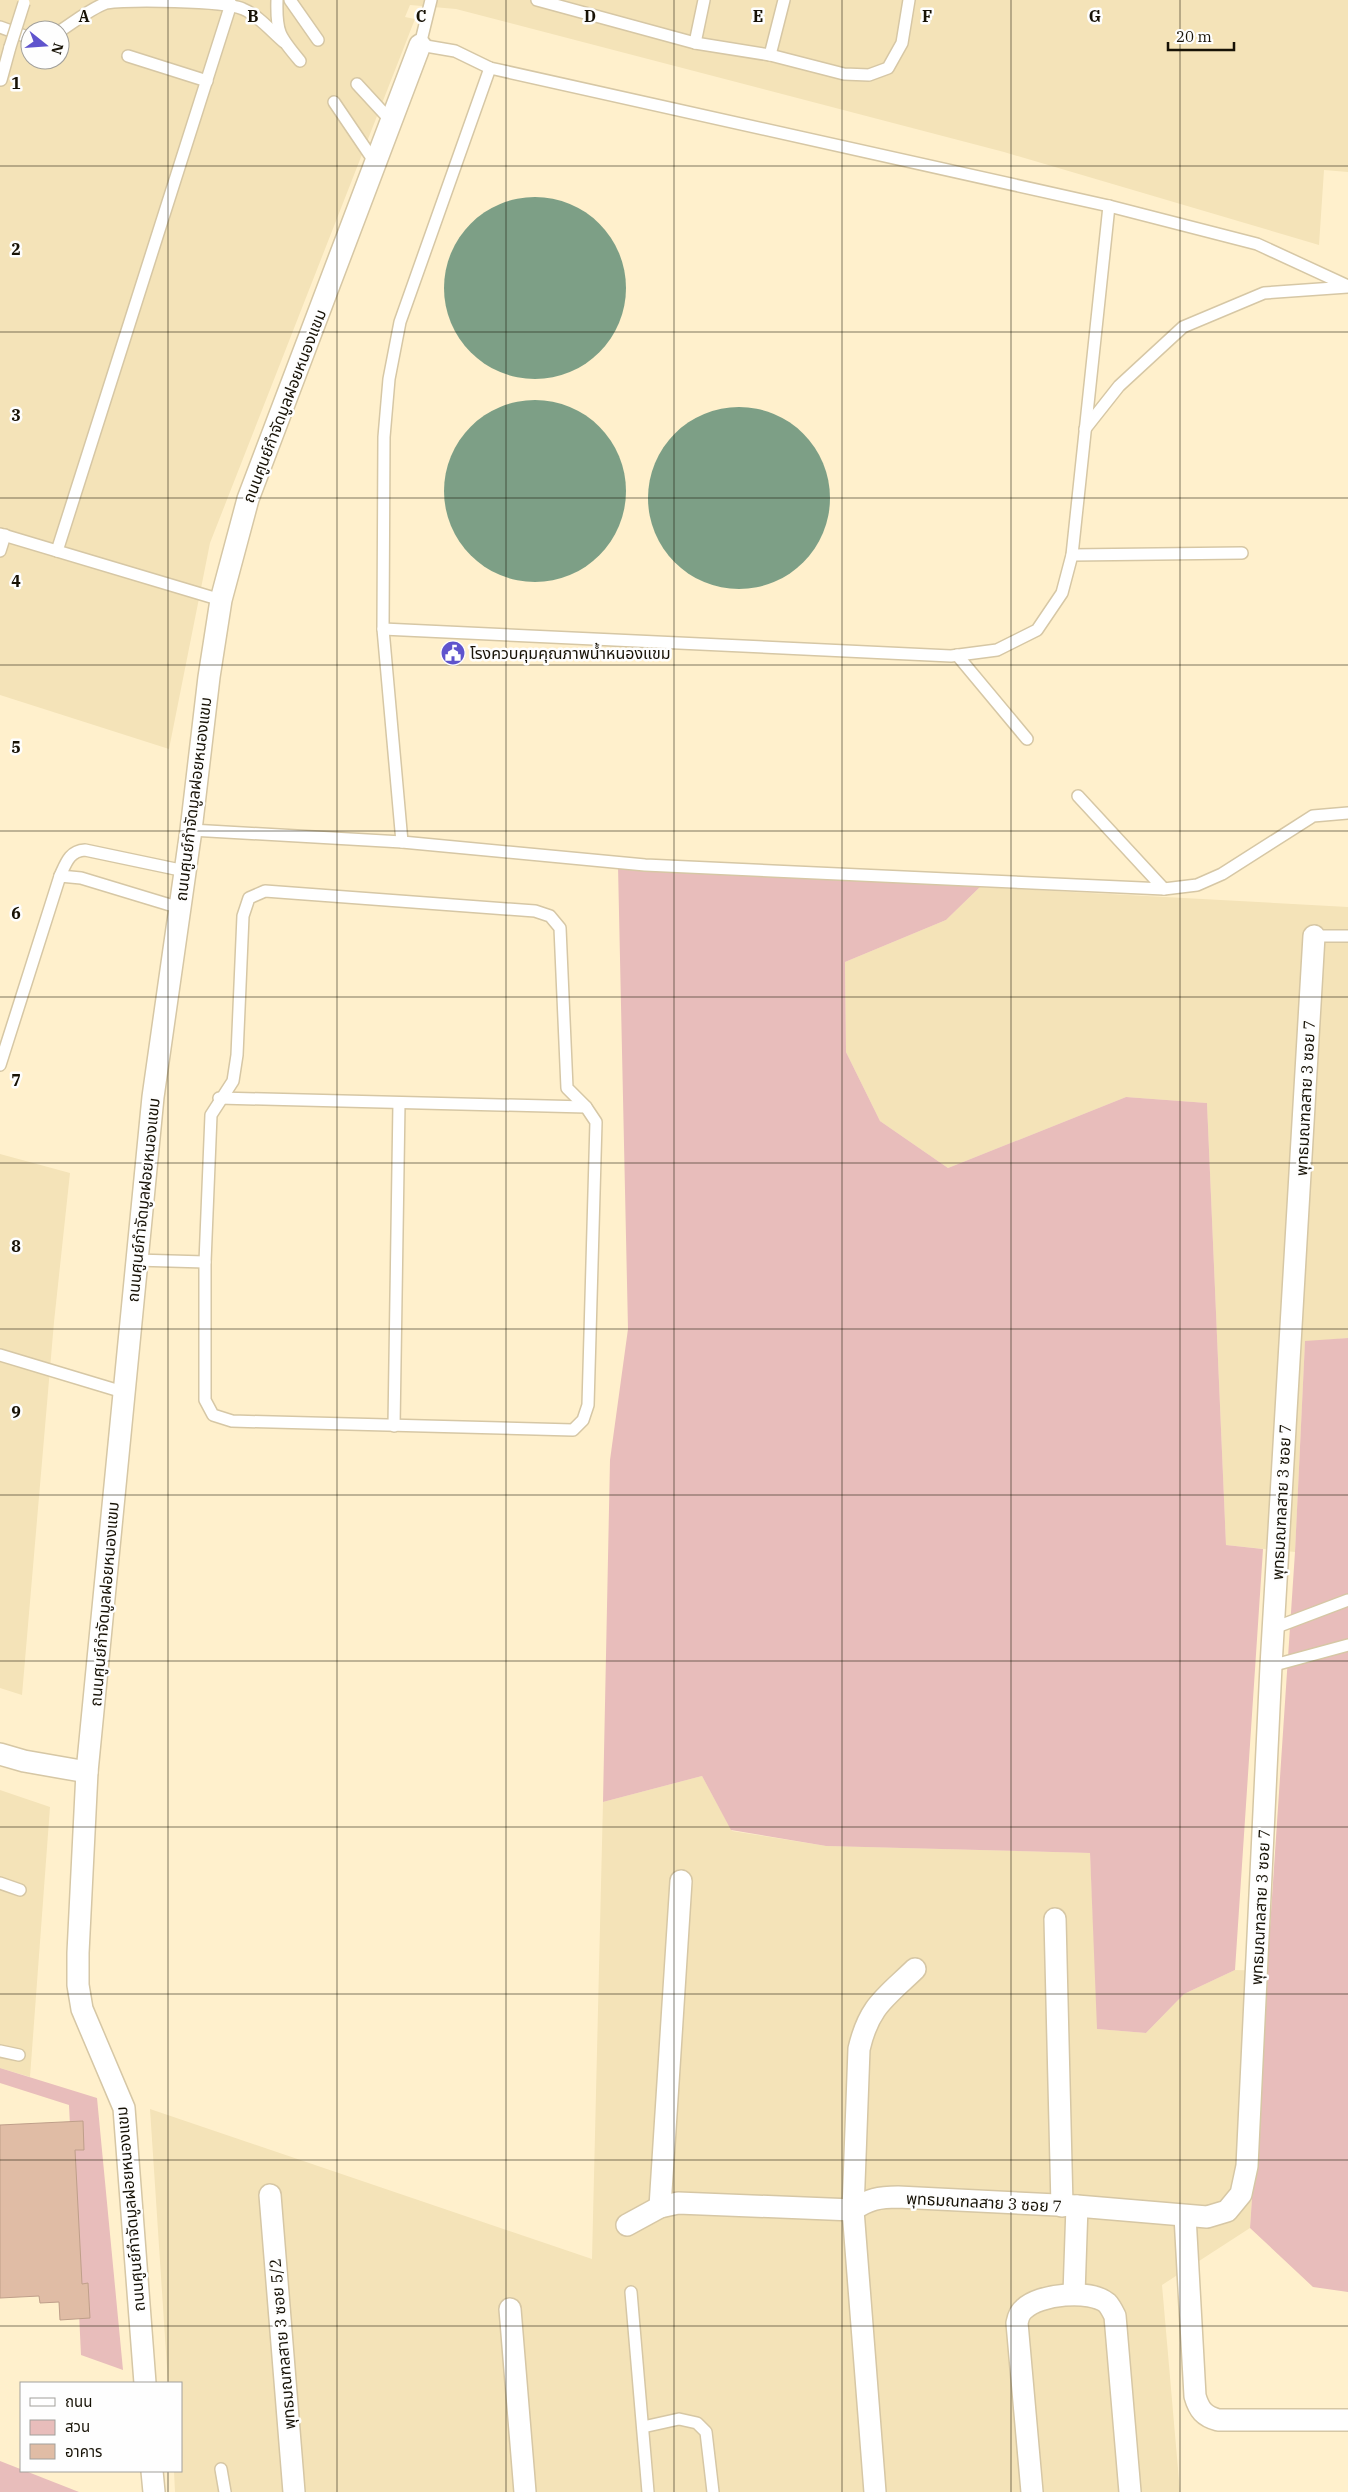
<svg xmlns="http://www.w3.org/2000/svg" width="1348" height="2492" font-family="'IBM Plex Serif','Noto Sans Thai',serif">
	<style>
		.built { fill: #f4e3b8; fill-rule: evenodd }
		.green { fill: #e8bdbb }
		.water { fill: #7d9f86 }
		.building { fill: #e0bca5; stroke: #bf9f8a }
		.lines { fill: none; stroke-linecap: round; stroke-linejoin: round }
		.service-casing { stroke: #d6c7a5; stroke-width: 14 }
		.minor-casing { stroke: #d6c7a5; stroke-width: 24 }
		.service { stroke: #fff; stroke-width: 11 }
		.minor { stroke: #fff; stroke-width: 21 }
		.service-bridge-casing { stroke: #d6c7a5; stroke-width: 14; stroke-linecap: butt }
		.service-bridge { stroke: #fff; stroke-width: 11 }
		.grid { fill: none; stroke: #171206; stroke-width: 1; stroke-opacity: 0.55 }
		.labels { text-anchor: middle; stroke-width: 5; stroke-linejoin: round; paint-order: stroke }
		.street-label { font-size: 16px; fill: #171206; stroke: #fefefe }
		.poi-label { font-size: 16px; fill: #171206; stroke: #fefefe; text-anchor: start }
		.grid-label { font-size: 16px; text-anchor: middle; font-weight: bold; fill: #171206; stroke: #fefefe; stroke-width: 5; stroke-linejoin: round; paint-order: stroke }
	</style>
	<rect width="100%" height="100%" fill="#fff0cc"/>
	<g class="built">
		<path d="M0,0H1348V172L1324,170L1319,245L1004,152L456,9L410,5L405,17L415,19L210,543L169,749L0,695ZM30,30H60V60H30Z"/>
		<polygon points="980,887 1348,907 1348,1338 1305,1342 1295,1552 1226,1545 1207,1103 1126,1097 948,1168 880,1121 846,1052 845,962 946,920"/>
		<polygon points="0,1154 70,1173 54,1322 22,1695 0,1688"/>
		<polygon points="702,1776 732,1831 826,1846 1090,1853 1098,2029 1146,2033 1184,1994 1235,1970 1267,1971 1250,2228 1162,2285 1180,2492 175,2492 174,2471 181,2471 181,2383 168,2383 150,2109 592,2259 603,1802"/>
		<polygon points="0,1790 50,1807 30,2077 0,2068"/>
	</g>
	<g class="green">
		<polygon points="618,866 980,887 946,920 845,962 846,1052 880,1121 948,1168 1126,1097 1207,1103 1226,1545 1263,1549 1235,1970 1184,1994 1146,2033 1097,2029 1090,1853 826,1846 731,1830 702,1776 603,1802 610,1460 628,1329"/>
		<polygon points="1348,1338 1348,2292 1313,2287 1250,2228 1295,1552 1305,1341"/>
		<polygon points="0,2068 97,2098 123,2370 81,2355 69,2105 0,2083"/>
		<polygon points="0,2461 79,2492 0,2492"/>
	</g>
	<g class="water">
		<circle cx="535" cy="288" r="91"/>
		<circle cx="535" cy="491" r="91"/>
		<circle cx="739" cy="498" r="91"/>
	</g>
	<polygon class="building" points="83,2121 84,2150 75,2150 82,2284 88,2283 90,2318 60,2320 59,2302 40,2303 39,2296 0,2298 0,2125"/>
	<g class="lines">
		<defs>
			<g id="service">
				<path d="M277,0C276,32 279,36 300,61"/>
				<polyline points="290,0 318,40"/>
				<polyline points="431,0 420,45 455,51 490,68 1109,206 1257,244 1348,286"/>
				<polyline points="537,0 695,43 770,55 844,74 869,75 888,68 902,43 909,0"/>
				<polyline points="0,27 30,38"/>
				<path d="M60,31C74,22 90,9 106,3C127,0 223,0 243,9C258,15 272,32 284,42"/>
				<polyline points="695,43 704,0"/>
				<polyline points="770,55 784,0"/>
				<polyline points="128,56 207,81"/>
				<polyline points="1,80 10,47"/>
				<polyline points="357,84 392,122"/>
				<polyline points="334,102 376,164"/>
				<polyline points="1085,429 1119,386 1183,327 1264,293 1348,287"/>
				<polyline points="0,534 221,600"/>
				<polyline points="0,551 5,535"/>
				<polyline points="57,551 231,4"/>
				<polyline points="1072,555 1242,553"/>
				<polyline points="383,629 951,656 997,650 1037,630 1062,593 1072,555 1109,206"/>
				<polyline points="957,655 1027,739"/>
				<polyline points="1078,796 1164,889"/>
				<polyline points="191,830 402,842 645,865 1164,889 1197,885 1222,874 1313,816 1348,813"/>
				<polyline points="402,842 383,629 384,437 389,379 400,322 490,68"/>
				<polyline points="60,876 81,878 180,908"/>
				<polygon points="265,891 535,911 550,916 560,928 567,1088 586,1107 596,1122 588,1405 583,1420 573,1430 232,1421 213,1415 205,1400 205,1262 211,1115 233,1081 237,1055 243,916 249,898"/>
				<polyline points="1314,936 1348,936"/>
				<path d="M0,1065L60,876C66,863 69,851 85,850L185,871"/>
				<polyline points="219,1098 586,1107"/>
				<polyline points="136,1260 205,1262"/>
				<polyline points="0,1355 123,1392"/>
				<polyline points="394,1426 399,1103"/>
				<polyline points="1274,1628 1348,1600"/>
				<polyline points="1271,1666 1348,1645"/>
				<polyline points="0,1883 20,1890"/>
				<polyline points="0,2051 19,2055"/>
				<polyline points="631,2292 648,2492"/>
				<polyline points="643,2427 679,2419 697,2423 706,2432 713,2492"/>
				<polyline points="221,2469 225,2492"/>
			</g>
			<g id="minor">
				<polyline points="0,1754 24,1761 87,1772"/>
				<polyline points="1055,1919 1062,2206"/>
				<polyline points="270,2195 294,2492"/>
				<polyline points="660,2207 681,1881"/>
				<path d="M1185,2216L1195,2396C1199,2410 1204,2416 1218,2420H1348"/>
				<path d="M627,2225L660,2207L678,2203L853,2210L859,2049C869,2006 885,1998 915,1969"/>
				<polyline points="1074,2294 1077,2206"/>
				<polyline points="510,2309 525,2492"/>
				<polyline points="145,2383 124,2108 82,2009 78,1985 78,1953 87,1772 153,1097 191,830 209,677 221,600 248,499 420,45"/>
				<polyline points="152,2471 154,2492"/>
				<path d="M875,2492L853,2210C868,2199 880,2197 898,2197L1077,2206L1207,2217L1227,2211L1241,2194L1247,2166L1271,1666L1314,936"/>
				<path d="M1032,2492L1017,2323C1018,2318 1020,2312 1024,2309C1039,2294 1090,2289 1107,2303C1110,2306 1113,2312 1115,2316L1130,2492"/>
			</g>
		</defs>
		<use href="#service" class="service-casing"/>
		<use href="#minor" class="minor-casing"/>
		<use href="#service" class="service"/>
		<use href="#minor" class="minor"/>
		<defs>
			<polyline id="service-bridge" points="10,47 24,3"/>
		</defs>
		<use href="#service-bridge" class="service-bridge-casing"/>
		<use href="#service-bridge" class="service-bridge"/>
	</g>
	<path class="grid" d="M168,0V2383M337,0V2492M506,0V2492M674,0V2492M842,0V2492M1011,0V2492M1180,0V2492M0,166H1348M0,332H1348M0,498H1348M0,665H1348M0,831H1348M0,997H1348M0,1163H1348M0,1329H1348M0,1495H1348M0,1661H1348M0,1827H1348M0,1994H1348M0,2160H1348M0,2326H1348M168,2471V2492"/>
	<defs>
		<symbol id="civic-disc" viewBox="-11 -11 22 22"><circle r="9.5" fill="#5f54cd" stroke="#fefefe"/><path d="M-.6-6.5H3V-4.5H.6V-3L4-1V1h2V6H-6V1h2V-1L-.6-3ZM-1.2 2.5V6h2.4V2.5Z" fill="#fff"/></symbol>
	</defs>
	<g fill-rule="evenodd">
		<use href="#civic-disc" x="439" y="639" width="28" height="28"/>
	</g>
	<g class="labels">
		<g class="street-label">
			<text transform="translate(284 406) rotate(-69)" y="6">ถนนศูนย์กำจัดมูลฝอยหนองแขม</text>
			<text transform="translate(193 799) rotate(-83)" y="6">ถนนศูนย์กำจัดมูลฝอยหนองแขม</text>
			<text transform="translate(1305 1098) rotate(-87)" y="6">พุทธมณฑลสาย 3 ซอย 7</text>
			<text transform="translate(143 1200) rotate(-84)" y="6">ถนนศูนย์กำจัดมูลฝอยหนองแขม</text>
			<text transform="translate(1281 1502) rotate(-87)" y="6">พุทธมณฑลสาย 3 ซอย 7</text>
			<text transform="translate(104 1604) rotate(-85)" y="6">ถนนศูนย์กำจัดมูลฝอยหนองแขม</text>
			<text transform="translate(1260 1907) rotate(-87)" y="6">พุทธมณฑลสาย 3 ซอย 7</text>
			<text transform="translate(984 2202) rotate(3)" y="6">พุทธมณฑลสาย 3 ซอย 7</text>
			<text transform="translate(130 2209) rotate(-95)" y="6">ถนนศูนย์กำจัดมูลฝอยหนองแขม</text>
			<text transform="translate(282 2344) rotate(-95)" y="6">พุทธมณฑลสาย 3 ซอย 5/2</text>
		</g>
		<g class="poi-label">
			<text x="470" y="659">โรงควบคุมคุณภาพน้ำหนองแขม</text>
		</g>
	</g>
	<g class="grid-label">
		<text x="84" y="22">A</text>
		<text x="253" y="22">B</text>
		<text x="421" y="22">C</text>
		<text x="590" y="22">D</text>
		<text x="758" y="22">E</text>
		<text x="927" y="22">F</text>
		<text x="1095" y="22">G</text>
		<text x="16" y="89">1</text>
		<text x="16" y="255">2</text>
		<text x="16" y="421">3</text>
		<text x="16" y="587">4</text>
		<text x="16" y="753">5</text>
		<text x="16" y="919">6</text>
		<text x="16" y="1086">7</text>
		<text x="16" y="1252">8</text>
		<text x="16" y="1418">9</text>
	</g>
	<rect x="20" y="2382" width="162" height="90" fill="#fefefe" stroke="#a2a09b"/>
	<rect x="30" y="2398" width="25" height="8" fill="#ffffff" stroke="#a2a09b"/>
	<text x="65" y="2407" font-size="15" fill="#171206">ถนน</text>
	<rect x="30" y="2420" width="25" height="15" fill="#e8bdbb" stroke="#a2a09b"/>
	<text x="65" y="2432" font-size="15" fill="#171206">สวน</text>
	<rect x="30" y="2444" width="25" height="15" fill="#e0bca5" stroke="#a2a09b"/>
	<text x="65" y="2457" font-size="15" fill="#171206">อาคาร</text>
	<g transform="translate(45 45) rotate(107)"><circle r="24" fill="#fefefe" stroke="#a2a09b"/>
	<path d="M0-4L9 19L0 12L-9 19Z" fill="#5f54cd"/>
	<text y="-8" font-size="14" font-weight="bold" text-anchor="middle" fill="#171206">N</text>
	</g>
	<path d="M1168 42v8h66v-8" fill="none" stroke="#171206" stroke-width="2.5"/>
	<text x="1176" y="42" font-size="15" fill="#171206" stroke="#fefefe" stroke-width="4" paint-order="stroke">20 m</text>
</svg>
